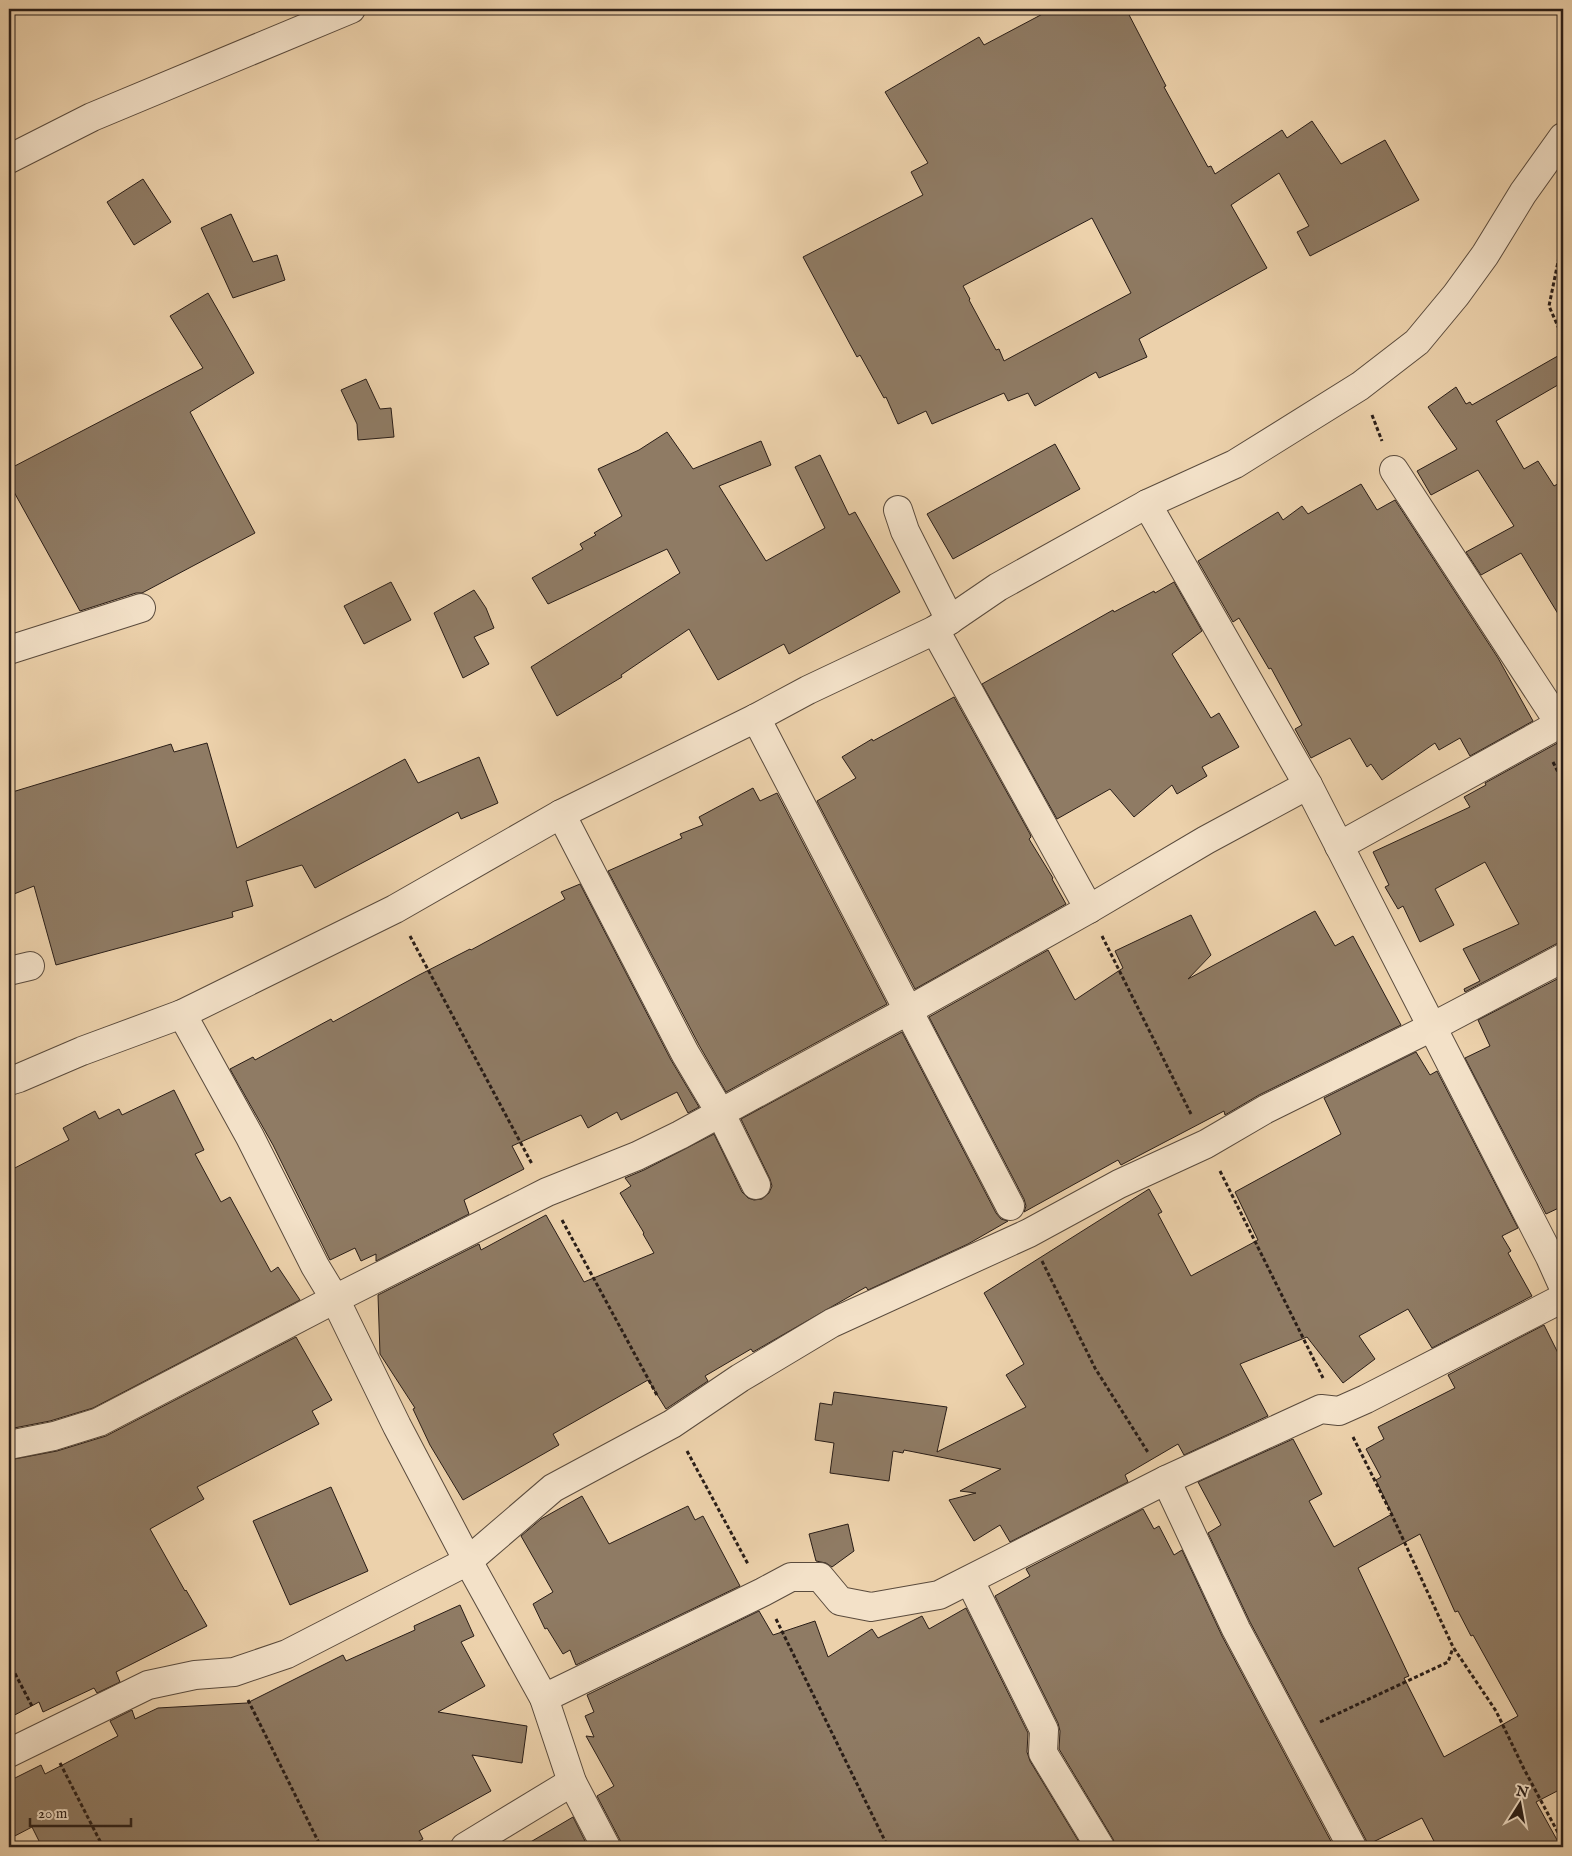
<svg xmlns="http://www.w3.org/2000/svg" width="1572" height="1856" font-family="'IM FELL English',serif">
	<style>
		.building { fill: #8f7b64; stroke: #2a1e18; fill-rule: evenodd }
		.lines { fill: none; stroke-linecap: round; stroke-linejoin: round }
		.minor-casing { stroke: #5a4b3d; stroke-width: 30 }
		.path { stroke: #2a1e18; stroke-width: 3; stroke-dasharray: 4 2.5; stroke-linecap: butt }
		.minor { stroke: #f3e1c8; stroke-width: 28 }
	</style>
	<rect width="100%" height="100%" fill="#ecd1ab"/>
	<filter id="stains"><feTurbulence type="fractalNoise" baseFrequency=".004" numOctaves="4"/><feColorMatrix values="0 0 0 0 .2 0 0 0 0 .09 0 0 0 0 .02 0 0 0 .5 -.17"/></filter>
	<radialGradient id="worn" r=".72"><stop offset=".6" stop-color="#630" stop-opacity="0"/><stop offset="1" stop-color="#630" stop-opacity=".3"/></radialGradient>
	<g class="building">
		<path d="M1052,9H1126L1166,86L1164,87L1208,167L1211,166L1215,174L1282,130L1287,138L1312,121L1341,164L1385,140L1419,200L1310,256L1297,232L1309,226L1279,173L1231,205L1267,268L1139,339L1147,357L1099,378L1096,372L1035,406L1028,393L1008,401L1004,393L932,424L926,411L898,424L886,397L884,398L860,355L857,357L803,257L923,195L911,172L928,163L885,92L979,37L984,45ZM1092,218L1131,293L1004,361L999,349L996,350L969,300L970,299L963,286Z"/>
		<polygon points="143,179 171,222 134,245 107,202"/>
		<polygon points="231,214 253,262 277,255 285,280 233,298 201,228"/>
		<polygon points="208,293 254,373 190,412 255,533 142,593 136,593 80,611 9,483 9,469 203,368 170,316"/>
		<polygon points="1563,353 1563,382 1496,421 1524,469 1538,461 1554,486 1563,481 1563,622 1521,553 1481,575 1466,552 1514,526 1478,470 1431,495 1417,471 1457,449 1428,407 1456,387 1466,404 1470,402 1472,405"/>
		<polygon points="366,379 380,409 391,408 394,437 358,440 357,424 341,390"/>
		<polygon points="667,432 693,469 761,441 771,465 719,486 766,561 825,528 795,467 820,455 849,515 855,512 900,592 789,654 784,644 718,680 689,629 621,675 622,677 557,716 531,667 680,573 667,549 548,604 532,578 583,549 580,544 596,535 594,533 622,516 598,469 639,450"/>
		<polygon points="1055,444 1080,489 953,559 927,514"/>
		<polygon points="1361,484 1377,510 1395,500 1498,658 1533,721 1470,756 1460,738 1439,750 1435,743 1382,780 1371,764 1367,767 1350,738 1311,758 1295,729 1302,725 1271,668 1269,669 1239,618 1233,622 1198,561 1278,512 1283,520 1302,506 1308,514"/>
		<polygon points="391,582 411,620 364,644 344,606"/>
		<polygon points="1174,582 1202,631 1172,654 1211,718 1219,713 1239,747 1202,767 1207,776 1177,794 1172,785 1134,817 1110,789 1057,819 982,684 1113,610 1114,612 1154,591 1155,593"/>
		<polygon points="474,590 486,608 494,628 474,637 489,664 463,678 434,613"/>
		<polygon points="954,697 1030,834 1031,837 1029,839 1053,878 1052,879 1066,904 915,989 817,801 856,778 842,757 872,739 873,741"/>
		<polygon points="1563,740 1563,942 1556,944 1465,992 1464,989 1480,981 1463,949 1519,924 1485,862 1435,889 1454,925 1420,942 1403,906 1398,909 1385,887 1389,885 1373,852 1470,807 1464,797 1486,785 1485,783"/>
		<polygon points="207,743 237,848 405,759 418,783 479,757 498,803 461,819 458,812 315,888 302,865 246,881 253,906 232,912 233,917 56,965 34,886 9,896 9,793 171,744 174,752"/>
		<polygon points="753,788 760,801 777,793 887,1004 726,1092 699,1045 608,871 682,838 680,834 703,825 699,817"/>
		<polygon points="580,884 671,1060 699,1107 688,1113 677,1092 621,1120 617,1112 588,1128 581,1115 512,1146 524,1169 464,1200 469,1214 376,1261 376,1254 361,1261 355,1248 330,1260 273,1145 230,1069 253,1057 255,1060 331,1019 333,1022 419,975 470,949 471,950 565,899 561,892"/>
		<polygon points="1315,911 1335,946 1353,936 1401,1025 1259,1095 1225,1115 1224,1111 1121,1165 1118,1160 1024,1212 1026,1206 1024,1199 929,1017 1048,950 1075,1000 1123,968 1115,951 1191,915 1211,955 1188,979"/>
		<polygon points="1563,976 1563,1206 1546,1214 1465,1058 1490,1046 1478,1020"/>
		<polygon points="902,1032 996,1213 1001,1219 1008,1221 968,1244 868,1290 866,1287 753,1352 751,1349 705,1376 708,1381 666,1409 648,1380 553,1434 559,1445 463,1500 430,1445 413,1409 415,1408 380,1354 378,1295 479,1244 481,1250 546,1215 584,1282 654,1253 643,1234 644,1233 620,1193 631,1186 625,1178 644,1170 714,1134 742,1192 748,1198 754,1200 762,1199 769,1193 772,1186 770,1179 741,1119"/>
		<polygon points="1416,1052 1430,1075 1437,1071 1518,1228 1502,1236 1511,1251 1508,1253 1532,1296 1432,1348 1408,1309 1359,1336 1375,1359 1343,1383 1307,1337 1240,1364 1268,1416 1184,1455 1178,1444 1125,1475 1128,1482 1010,1542 1000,1525 974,1541 949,1500 976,1493 960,1491 1001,1469 904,1450 903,1453 893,1451 889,1481 830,1473 834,1443 815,1440 820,1403 832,1405 834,1392 947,1407 937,1452 1026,1407 1006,1375 1024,1364 984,1293 1149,1189 1162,1212 1158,1214 1191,1276 1258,1240 1235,1192 1341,1134 1324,1098"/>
		<polygon points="174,1090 204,1150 195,1154 221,1202 230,1197 271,1272 278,1267 300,1300 93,1408 50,1421 9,1429 9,1171 69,1140 63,1128 95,1111 99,1119 119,1109 122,1115"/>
		<path d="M1544,1325L1563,1363V1788L1536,1802L1561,1847H1437L1422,1818L1367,1845L1366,1840L1250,1622L1208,1533L1221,1525L1198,1482L1293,1439L1322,1494L1309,1501L1334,1547L1392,1514L1376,1480L1381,1477L1366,1449L1384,1439L1378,1427L1455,1388L1448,1375ZM1420,1534L1455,1612L1458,1611L1471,1636L1473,1635L1518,1716L1444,1757L1404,1678L1409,1676L1358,1568Z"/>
		<polygon points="296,1337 332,1400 312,1411 319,1424 197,1487 204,1499 150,1529 185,1591 186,1590 207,1626 116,1672 120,1682 97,1693 94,1688 43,1712 39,1702 9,1718 9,1460 57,1451 106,1436"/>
		<polygon points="331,1487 368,1571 290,1605 253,1521"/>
		<polygon points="582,1496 609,1544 688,1506 695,1520 703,1516 740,1586 576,1665 570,1650 563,1654 547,1628 545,1629 533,1604 553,1592 521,1536 541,1519"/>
		<polygon points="1143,1509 1154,1529 1159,1526 1174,1555 1182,1550 1222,1636 1334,1847 1116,1847 1113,1839 1059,1749 1060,1731 1058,1723 995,1596 1030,1576 1026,1569"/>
		<polygon points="848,1524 854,1551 832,1567 826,1563 816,1561 809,1534"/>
		<polygon points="460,1605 474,1636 461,1642 485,1686 438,1712 527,1726 522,1763 472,1755 491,1791 419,1831 423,1839 407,1847 42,1847 32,1827 9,1839 9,1781 41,1765 45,1774 118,1736 110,1721 132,1710 135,1719 158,1708 247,1703 343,1655 346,1661 415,1630 414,1626"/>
		<polygon points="966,1608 1028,1733 1027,1752 1030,1761 1082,1847 622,1847 620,1840 597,1796 614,1786 586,1736 594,1737 585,1716 594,1712 587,1695 759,1611 773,1635 815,1621 828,1657 872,1629 878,1638 922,1616 929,1629"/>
		<polygon points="573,1817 588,1847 522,1847"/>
	</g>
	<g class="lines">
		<defs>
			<g id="minor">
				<polyline points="9,159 92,117 351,9"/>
				<polyline points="1394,470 1560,724"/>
				<polyline points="1147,504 1308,785 1550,1257 1563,1286"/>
				<polyline points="898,510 905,531 950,620"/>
				<polyline points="935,630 1089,909"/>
				<polyline points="9,650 141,608"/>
				<polyline points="756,718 1010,1206"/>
				<polyline points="561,814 685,1053 720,1112 756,1185"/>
				<polyline points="1339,846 1563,722"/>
				<polyline points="9,971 30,966"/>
				<polyline points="182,1014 250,1137 315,1266 335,1299 397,1426 468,1561 544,1698 572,1782 606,1847"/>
				<polyline points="9,1081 19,1078 82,1051 182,1014 395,909 561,814 756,718 808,690 935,630 998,587 1147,504 1235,464 1360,386 1417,342 1456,295 1485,255 1523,193 1563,137"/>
				<polyline points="9,1445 54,1436 99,1422 335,1299 547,1192 637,1156 680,1135 909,1010 1089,909 1206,840 1308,785"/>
				<polyline points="1166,1480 1236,1629 1352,1847"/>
				<polyline points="970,1581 1044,1730 1043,1753 1100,1847"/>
				<polyline points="544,1698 763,1592 791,1577 820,1577 840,1601 871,1607 939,1595 1166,1480 1321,1409 1339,1411 1366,1399 1563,1298"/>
				<polyline points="9,1753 148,1685 195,1675 234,1672 287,1654 468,1561 553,1488 672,1424 740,1378 832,1323 1029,1233 1119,1184 1206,1144 1266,1109 1432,1027 1563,958"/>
				<polyline points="465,1847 572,1782"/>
			</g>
		</defs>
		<use href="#minor" class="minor-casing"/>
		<g class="path">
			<polyline points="1559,257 1549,306 1563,338"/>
			<polyline points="1372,415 1382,441"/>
			<polyline points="1553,762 1559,774 1563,779"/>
			<polyline points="410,936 532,1164"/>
			<polyline points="1102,936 1192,1116"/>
			<polyline points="1220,1171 1323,1378"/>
			<polyline points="562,1220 658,1397"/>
			<polyline points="1042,1261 1095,1368 1149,1454"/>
			<polyline points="1353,1437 1390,1511 1453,1647 1496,1711 1524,1769 1563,1842"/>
			<polyline points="687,1451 748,1564"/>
			<polyline points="776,1619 888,1847"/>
			<polyline points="9,1662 33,1708"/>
			<polyline points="248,1700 321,1847"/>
			<polyline points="1320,1722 1448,1662 1453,1648"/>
			<polyline points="60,1763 103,1847"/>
		</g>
		<use href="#minor" class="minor"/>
	</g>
	<rect width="1572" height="1856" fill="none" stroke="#ecd1ab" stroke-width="30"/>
	<rect x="10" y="10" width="1552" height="1836" fill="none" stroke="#2a1e18" stroke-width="2.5"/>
	<rect x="15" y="15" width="1542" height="1826" fill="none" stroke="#2a1e18"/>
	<g transform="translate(1520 1804) rotate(11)" stroke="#f3e1c8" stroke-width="4" paint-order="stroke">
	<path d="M0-4L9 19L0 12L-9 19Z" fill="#2a1e18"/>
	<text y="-8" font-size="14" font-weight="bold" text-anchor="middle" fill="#2a1e18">N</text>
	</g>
	<path d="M30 1818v8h101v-8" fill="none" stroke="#2a1e18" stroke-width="2.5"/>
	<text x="38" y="1818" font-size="15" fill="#2a1e18" stroke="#f3e1c8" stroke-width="4" paint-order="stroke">20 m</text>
	<rect width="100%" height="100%" filter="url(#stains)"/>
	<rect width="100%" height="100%" fill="url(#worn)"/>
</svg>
